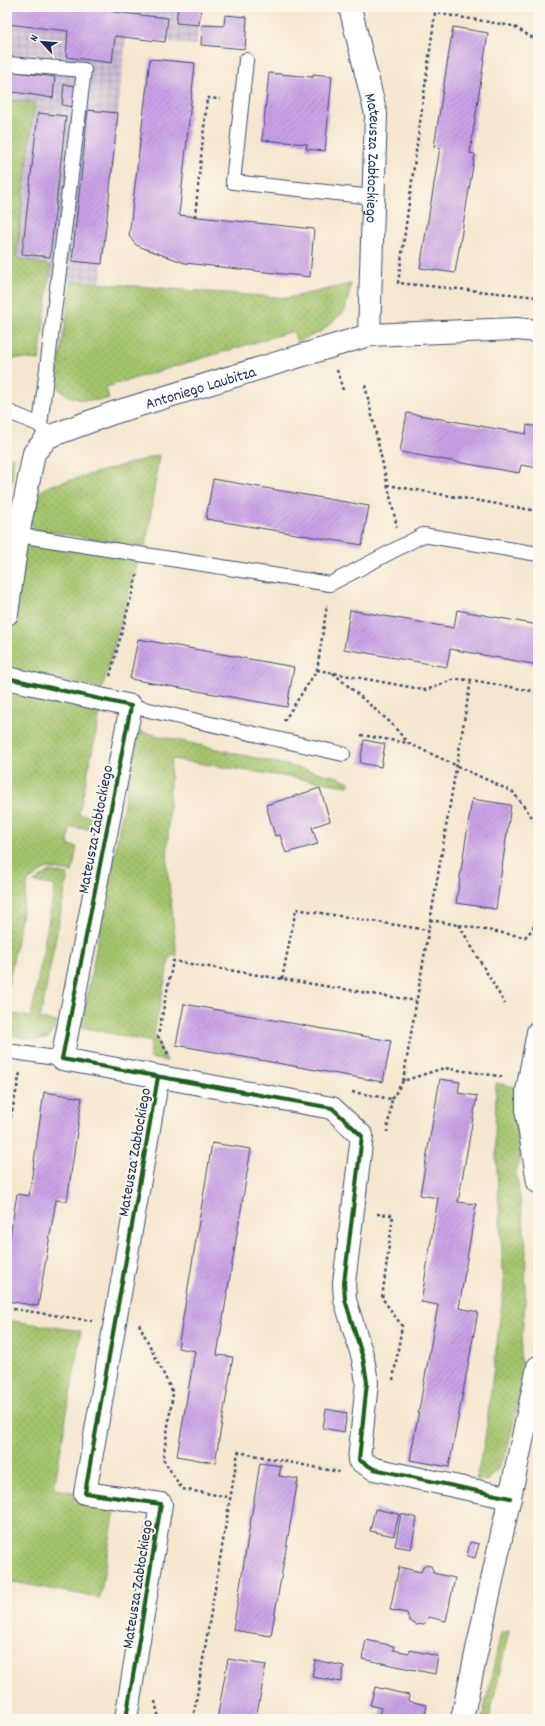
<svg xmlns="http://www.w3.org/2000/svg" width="545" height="1726" font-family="Dekko,sans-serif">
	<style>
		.industrial { fill: url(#industrial-grid) }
		.grass { fill: url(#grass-dots); stroke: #5f7964 }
		.building { fill: url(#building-hatch) }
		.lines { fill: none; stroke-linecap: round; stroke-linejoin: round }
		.lane-casing { stroke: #3c4b6f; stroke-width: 16 }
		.street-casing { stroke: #3c4b6f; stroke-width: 24 }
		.path { stroke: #3c4b6f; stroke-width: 2.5; stroke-dasharray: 3 3; stroke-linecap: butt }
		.lane { stroke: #fff; stroke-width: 14 }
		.street { stroke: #fff; stroke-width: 22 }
		.cycleway-casing { stroke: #fbf7ec; stroke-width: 6 }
		.cycleway { stroke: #1b5e20; stroke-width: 4 }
		.labels { text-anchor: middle; stroke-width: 4; stroke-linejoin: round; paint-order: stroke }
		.street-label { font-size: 16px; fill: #1b2f5e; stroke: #fbf7ec }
	</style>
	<defs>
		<pattern id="industrial-grid" width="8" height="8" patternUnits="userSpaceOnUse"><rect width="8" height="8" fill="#ccbed3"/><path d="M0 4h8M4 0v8" fill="none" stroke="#a59bae"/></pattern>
		<pattern id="grass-dots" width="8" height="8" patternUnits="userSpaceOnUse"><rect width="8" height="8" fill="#a3c36b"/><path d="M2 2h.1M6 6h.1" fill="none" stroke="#849f5b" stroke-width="1.8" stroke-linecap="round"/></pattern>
		<pattern id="building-hatch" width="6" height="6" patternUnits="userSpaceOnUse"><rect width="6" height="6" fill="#c9a0e6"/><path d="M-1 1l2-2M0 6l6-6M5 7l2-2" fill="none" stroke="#a283be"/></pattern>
	</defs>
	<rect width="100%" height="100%" fill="#fbf7ec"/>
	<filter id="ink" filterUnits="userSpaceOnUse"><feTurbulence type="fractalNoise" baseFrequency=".025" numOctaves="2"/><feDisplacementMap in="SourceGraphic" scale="8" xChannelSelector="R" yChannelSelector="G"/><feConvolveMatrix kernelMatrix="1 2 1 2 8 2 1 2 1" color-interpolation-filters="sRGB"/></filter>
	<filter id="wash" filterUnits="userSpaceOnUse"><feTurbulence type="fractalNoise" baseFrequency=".012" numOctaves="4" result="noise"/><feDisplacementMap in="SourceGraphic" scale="16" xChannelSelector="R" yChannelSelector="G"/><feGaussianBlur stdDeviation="0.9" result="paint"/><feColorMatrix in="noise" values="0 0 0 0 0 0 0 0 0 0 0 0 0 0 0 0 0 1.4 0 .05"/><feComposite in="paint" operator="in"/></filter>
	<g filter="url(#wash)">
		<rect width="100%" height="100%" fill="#f5e7cf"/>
		<polygon class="industrial" points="7,7 201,7 196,45 126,37 100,282 72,281 7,273"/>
		<g class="grass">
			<polygon points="7,100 34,103 16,258 51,266 39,360 17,358 7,360"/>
			<path d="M72,281L288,298L351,284L345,311L322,331L297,342L293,331L106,387L109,399C88,401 77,403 59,389L57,375Z"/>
			<path d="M159,455L146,547L37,530C24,521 30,511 32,497L49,486Z"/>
			<polygon points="7,457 14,458 12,482 7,482"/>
			<polygon points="28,541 138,559 102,689 17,671 8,663 8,651 23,546"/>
			<polygon points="9,688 102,705 79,814 97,817 95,830 70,827 68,845 77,847 72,872 47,868 28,881 7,993 7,690"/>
			<polygon points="138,731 338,777 349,782 348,786 171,759 167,865 177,956 170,956 154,1034 167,1061 149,1058 151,1042 81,1027"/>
			<polygon points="50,871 68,875 40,1019 57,1022 54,1030 48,1038 37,1040 7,1035 7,1013 31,1017 55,886 34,882"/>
			<polygon points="496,1083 516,1087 514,1109 521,1155 516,1169 526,1245 525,1302 520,1359 525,1370 507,1451 497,1470 487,1481 476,1480 485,1439 504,1286 495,1140"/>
			<polygon points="7,1320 81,1331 54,1489 117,1498 100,1598 7,1581"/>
			<polygon points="509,1631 489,1719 482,1719 501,1633"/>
		</g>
		<g id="blocks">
			<g class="building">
				<polygon points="7,7 68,7 168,18 165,42 115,36 112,63 66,57 68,31 7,24"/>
				<polygon points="178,7 201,7 199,25 176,23"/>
				<polygon points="225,15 247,17 245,49 201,45 202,25 224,26"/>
				<polygon points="453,27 488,33 470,153 475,154 455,273 420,268 440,148 434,147"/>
				<polygon points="150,59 195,63 179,215 314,229 310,277 185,263 146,249 136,245 129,236"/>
				<polygon points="7,71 55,77 53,98 7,91"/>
				<polygon points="269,73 313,77 313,74 332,76 325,151 306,149 307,144 262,140"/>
				<polygon points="64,84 76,86 73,107 62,105"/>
				<polygon points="88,110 118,113 102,264 72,261"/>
				<polygon points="38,113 66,116 50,257 22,254"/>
				<polygon points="407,413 526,434 527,425 538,427 538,468 521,465 519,473 400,452"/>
				<polygon points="213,479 369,506 362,545 206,519"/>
				<polygon points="350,610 454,628 457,610 538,625 538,665 450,649 447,667 344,649"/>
				<polygon points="138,639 294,667 287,707 130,679"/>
				<polygon points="364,740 385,744 381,767 360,763"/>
				<polygon points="320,788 330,821 312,827 318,844 286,853 280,835 275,836 266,805"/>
				<polygon points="472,799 511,805 496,909 456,903"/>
				<polygon points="184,1004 391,1041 383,1082 176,1045"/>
				<polygon points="440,1079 460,1082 458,1093 477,1096 458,1202 476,1204 459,1308 478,1312 449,1467 410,1460 438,1305 421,1302 438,1198 420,1195"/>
				<polygon points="44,1092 82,1098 67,1201 56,1200 38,1306 7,1301 7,1255 17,1194 29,1196"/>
				<polygon points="212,1143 251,1149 217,1355 233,1357 215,1463 177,1456 195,1351 178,1348"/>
				<polygon points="326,1409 347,1413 344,1432 323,1428"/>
				<polygon points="260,1463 281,1466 279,1476 298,1479 271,1636 233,1630"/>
				<polygon points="375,1509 399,1514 394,1536 370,1531"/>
				<polygon points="401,1514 417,1518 411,1549 395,1546"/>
				<polygon points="470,1542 479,1544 475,1558 467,1556"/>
				<polygon points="424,1565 431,1566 433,1570 433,1573 455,1578 446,1621 428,1617 427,1621 424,1624 416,1625 409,1620 407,1613 390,1610 399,1567 421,1572"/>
				<polygon points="366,1640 394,1646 393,1650 409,1653 410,1650 438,1656 435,1674 362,1659"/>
				<polygon points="228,1659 266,1665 256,1719 217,1719"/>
				<polygon points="315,1660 344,1666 341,1682 312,1677"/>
				<polygon points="375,1687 409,1695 408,1701 427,1705 424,1719 378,1719 381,1708 370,1705"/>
			</g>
		</g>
	</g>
	<g filter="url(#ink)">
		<use href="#blocks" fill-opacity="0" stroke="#3c4b6f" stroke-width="1"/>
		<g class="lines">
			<defs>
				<g id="lane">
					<polyline points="246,60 233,182 373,197"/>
					<polyline points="7,64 84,70 40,425 48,437"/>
					<polyline points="7,411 40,425"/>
					<polyline points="18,535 330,584 423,535 538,554"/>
					<polyline points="131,706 343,754"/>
					<polyline points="7,1051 62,1059"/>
				</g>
				<g id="street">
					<path id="s1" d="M350,7L376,114L369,335"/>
					<path id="s2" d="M7,614L18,535L34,453L48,437L113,413L369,335L516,329L538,331"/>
					<polyline points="7,678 131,706 62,1059 332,1108 362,1136 344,1283 345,1300 363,1358 367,1382 359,1460 374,1469 510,1498"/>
					<polyline points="538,1032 527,1091 527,1114 538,1182"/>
					<polyline points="126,1719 161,1504 85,1493 158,1077"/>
					<polyline points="462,1719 538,1367"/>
				</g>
			</defs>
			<use href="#lane" class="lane-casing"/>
			<use href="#street" class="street-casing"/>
			<g class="path">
				<polyline points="538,41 513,26 435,13 398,283 538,297"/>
				<polyline points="195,217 207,98 221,99"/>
				<polyline points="337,370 343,390"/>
				<polyline points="365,385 397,527"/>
				<polyline points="387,485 538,511"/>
				<polyline points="317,670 426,690 455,679 471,680 538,692"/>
				<polyline points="333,673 391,723 408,743"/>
				<polyline points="110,676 137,575"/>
				<polyline points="284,721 317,670 327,605"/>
				<polyline points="361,735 408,743 513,792 538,825"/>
				<polyline points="430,920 525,937 533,929 538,907"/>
				<polyline points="459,925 505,1004"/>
				<polyline points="282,979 296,909 428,930"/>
				<polyline points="168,1054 158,1036 173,961 416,1001"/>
				<polyline points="403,1081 471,680"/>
				<polyline points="352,1092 392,1099 387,1132"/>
				<polyline points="392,1099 403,1081 444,1068 505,1077"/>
				<polyline points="7,1135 20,1073"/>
				<polyline points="377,1214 393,1215 382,1298 402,1326 393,1380"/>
				<polyline points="7,1308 92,1321"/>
				<polyline points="139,1324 173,1393 163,1459 182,1489 229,1497"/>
				<polyline points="155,1701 159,1719"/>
				<polyline points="193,1719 238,1452 339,1472"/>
			</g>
			<use href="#lane" class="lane"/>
			<use href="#street" class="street"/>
			<defs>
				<g id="cycleway">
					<polyline points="7,678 131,706 62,1059 332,1108 362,1136 344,1283 345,1300 363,1358 367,1382 359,1460 374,1469 510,1498"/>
					<polyline points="126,1719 161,1504 85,1493 158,1077"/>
				</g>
			</defs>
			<use href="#cycleway" class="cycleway-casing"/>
			<use href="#cycleway" class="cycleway"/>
		</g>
	</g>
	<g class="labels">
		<g class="street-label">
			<text dy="6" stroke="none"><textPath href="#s1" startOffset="154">Mateusza Zabłockiego</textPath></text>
			<text dy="6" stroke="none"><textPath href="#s2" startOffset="345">Antoniego Laubitza</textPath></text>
			<text transform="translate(94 829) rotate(-79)" y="6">Mateusza Zabłockiego</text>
			<text transform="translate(133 1152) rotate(-80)" y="6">Mateusza Zabłockiego</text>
			<text transform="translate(136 1584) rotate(-81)" y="6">Mateusza Zabłockiego</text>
		</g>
	</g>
	<rect width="545" height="1726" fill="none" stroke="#fbf7ec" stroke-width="24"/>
	<g transform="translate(42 42) rotate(296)" stroke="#fbf7ec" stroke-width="3" paint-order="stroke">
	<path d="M0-3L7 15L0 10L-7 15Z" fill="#1b2f5e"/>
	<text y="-6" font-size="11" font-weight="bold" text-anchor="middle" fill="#1b2f5e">N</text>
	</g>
</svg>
